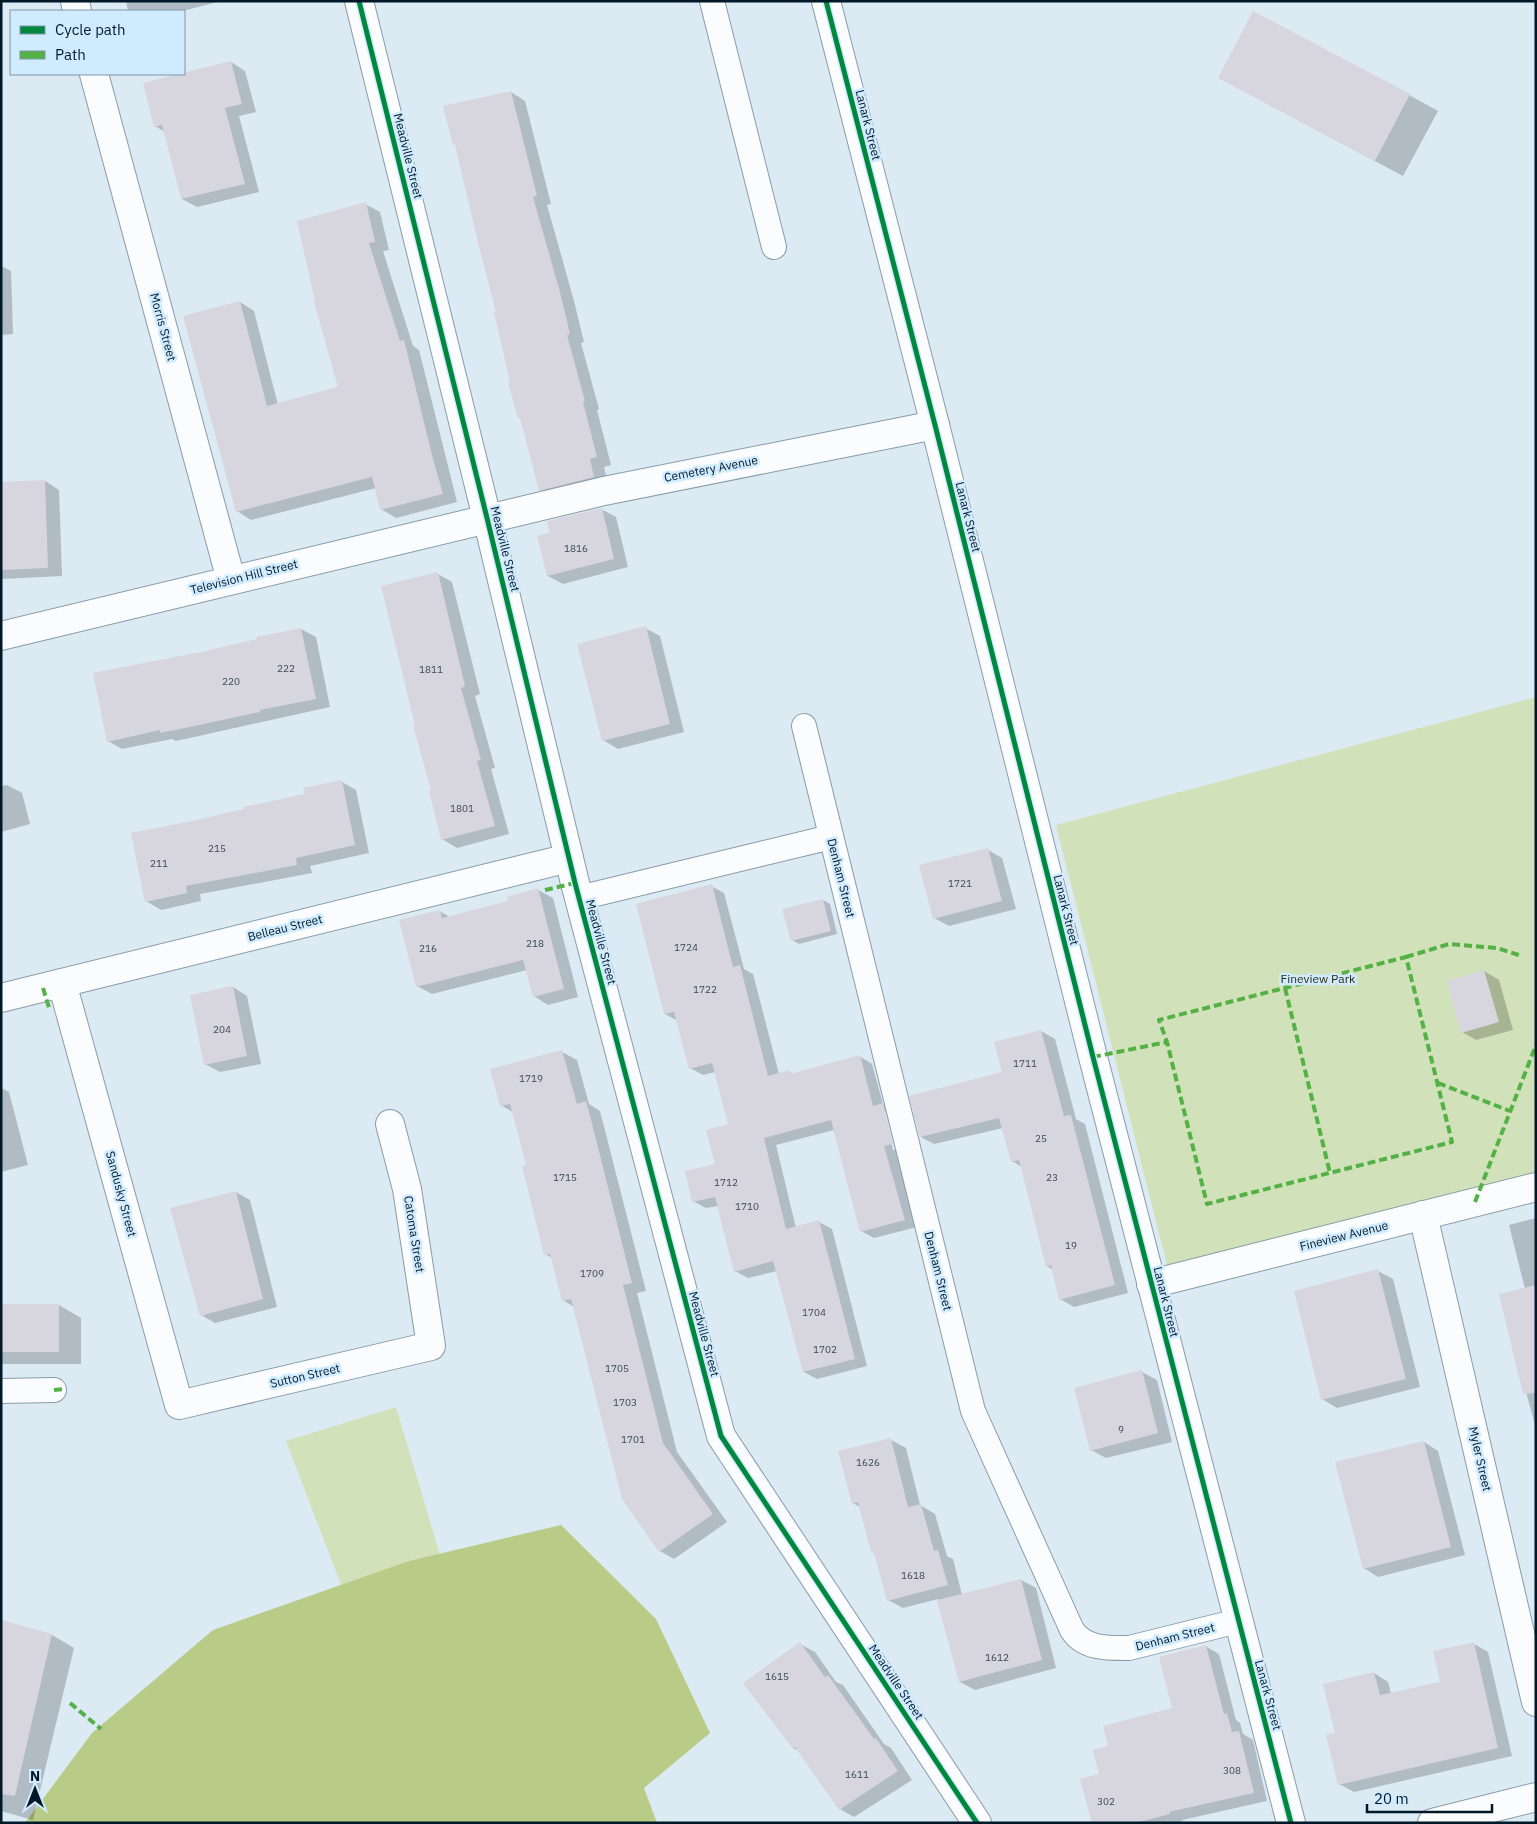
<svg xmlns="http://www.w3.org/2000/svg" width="1537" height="1824" font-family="'IBM Plex Sans',sans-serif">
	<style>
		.green { fill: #d1e1b9 }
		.forest { fill: #b9cc87 }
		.shadow { fill: #0003; fill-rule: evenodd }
		.building { fill: #d7d5dd }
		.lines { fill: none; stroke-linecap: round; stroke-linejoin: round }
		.lane-casing { stroke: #889ca8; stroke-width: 26 }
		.street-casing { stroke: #889ca8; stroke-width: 30 }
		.lane { stroke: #fafcfd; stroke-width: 24 }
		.street { stroke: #fafcfd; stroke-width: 28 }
		.quiet { stroke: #54b146; stroke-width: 4; stroke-dasharray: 8 4; stroke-linecap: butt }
		.cycleway-casing { stroke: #d1ebfe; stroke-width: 8 }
		.cycleway { stroke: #00873e; stroke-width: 5 }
		.labels { text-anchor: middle; stroke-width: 5; stroke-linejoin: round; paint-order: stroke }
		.number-label { font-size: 10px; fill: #384a58 }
		.street-label { font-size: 12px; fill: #001929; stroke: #d1ebfe }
		.park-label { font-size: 12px; fill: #272c16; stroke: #d1ebfe }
	</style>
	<rect width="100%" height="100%" fill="#dceaf4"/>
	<g class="green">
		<polygon points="1536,697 1536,1176 1167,1265 1056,825"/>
		<polygon points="396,1407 445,1572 348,1603 286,1441"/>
	</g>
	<polygon class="forest" points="561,1525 656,1619 710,1733 644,1788 657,1823 25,1823 92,1733 213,1630 409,1561"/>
	<g class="shadow">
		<polygon points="126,1 217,1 217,2 183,11 128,11"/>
		<polygon points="231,62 245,71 256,112 239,116 259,192 197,207 182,199 165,132 155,126"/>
		<polygon points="1219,78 1409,95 1438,111 1403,176"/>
		<polygon points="511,92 525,101 551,204 547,205 574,301 584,342 581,343 599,409 597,410 611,465 604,467 608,485 555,498 540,490 521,419 519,417 498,313"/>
		<polygon points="365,204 380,212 389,250 383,251 413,346 419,350 457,502 396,518 381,509 376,488 251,520 237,511 240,302 254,311 278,405 340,388"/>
		<polygon points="1,266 11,271 13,334 1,335"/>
		<polygon points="45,481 59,490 62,576 1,579 1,483"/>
		<polygon points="601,509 616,517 628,567 563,584 548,576 552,534"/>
		<polygon points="438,574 452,582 480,694 475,696 495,768 491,769 509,834 457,848 442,839 433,791 416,725"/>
		<polygon points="645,628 660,636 684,732 618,749 603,740"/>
		<polygon points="301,629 316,637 330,707 176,741 172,739 122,749 108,741 201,653"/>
		<polygon points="342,782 356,790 369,853 310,866 312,873 200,894 201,901 161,910 146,901 192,822 306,795"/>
		<polygon points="7,785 22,793 30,824 1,832 1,786"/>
		<polygon points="988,850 1002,858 1016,909 949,926 934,918"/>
		<path d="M711,886L724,893L744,969L753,974L779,1074L789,1072L793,1074L859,1056L872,1064L883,1104L896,1112L905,1151L896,1153L917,1227L874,1238L861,1231L834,1130L776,1145L796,1228L819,1222L832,1229L867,1366L817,1379L804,1372L777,1271L748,1278L735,1271L718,1206L706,1208L693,1201L716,1165L729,1125L715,1072L703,1075L690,1068L678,1021L665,1014ZM884,1112H886L896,1150H893Z"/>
		<polygon points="538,890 553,898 578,997 548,1005 534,996 527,970 432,994 417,986 439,911 450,917 509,902"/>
		<polygon points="823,900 830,904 837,934 799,944 792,940"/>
		<polygon points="1484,971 1499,980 1513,1030 1476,1040 1462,1032"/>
		<polygon points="233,987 247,996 261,1064 220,1072 205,1064"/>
		<polygon points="1041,1031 1055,1039 1076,1119 1085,1124 1128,1293 1074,1307 1060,1299 1053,1270 1047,1266 1022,1167 1012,1161 1003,1128 934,1144 921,1137 1003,1073"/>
		<polygon points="562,1052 577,1060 589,1104 600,1111 646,1291 637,1293 677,1452 727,1522 674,1559 660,1551 574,1307 563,1300 552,1258 545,1254 527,1166 514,1113 501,1105"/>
		<polygon points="1,1088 9,1092 28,1165 1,1172"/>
		<polygon points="236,1192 250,1200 277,1307 215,1323 201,1315"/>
		<polygon points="1536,1218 1536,1429 1526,1392 1525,1289 1509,1225"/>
		<polygon points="1378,1271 1393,1279 1420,1387 1337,1408 1322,1399"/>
		<polygon points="1,1305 59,1305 81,1318 81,1364 1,1364"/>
		<polygon points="1142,1372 1157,1380 1172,1442 1106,1458 1091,1450"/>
		<polygon points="891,1440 906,1448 920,1505 935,1514 947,1556 953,1559 962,1595 1021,1580 1036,1588 1056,1668 975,1690 960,1682 938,1599 903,1608 888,1600 876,1553 872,1552 860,1507 853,1503"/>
		<polygon points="1424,1442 1438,1451 1465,1555 1378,1577 1364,1568"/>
		<polygon points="1,1621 52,1635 74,1648 33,1820 1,1811"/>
		<polygon points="800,1644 815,1652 836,1682 843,1685 884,1744 891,1748 912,1780 854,1817 840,1809 799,1751 793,1748"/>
		<polygon points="1474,1644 1488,1652 1512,1756 1354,1792 1339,1784 1337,1734 1374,1673 1388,1682 1391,1694 1442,1683"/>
		<polygon points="1205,1646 1219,1654 1236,1720 1240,1723 1243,1734 1253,1740 1267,1801 1182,1820 1183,1821 1177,1823 1093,1823 1100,1775 1110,1747 1173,1709"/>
	</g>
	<g class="building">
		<polygon points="1253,11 1410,94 1375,161 1218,78"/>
		<polygon points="231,61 242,104 225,108 245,184 181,199 162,125 154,127 143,83"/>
		<polygon points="511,91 537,196 533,197 560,292 570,334 567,335 585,401 583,402 597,457 590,459 594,477 539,491 520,417 518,418 508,383 510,382 494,312 496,312 478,242 455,145 453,145 443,106"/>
		<polygon points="366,202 375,242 369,243 400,341 404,340 433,459 443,494 380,510 372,477 236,512 183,316 240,301 267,406 338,387 314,302 315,301 297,221"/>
		<polygon points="45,480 48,568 1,570 1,482"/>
		<polygon points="602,508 614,559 547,576 537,536 550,533 547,521"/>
		<polygon points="438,572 465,686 461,688 481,760 477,761 495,826 441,840 429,791 431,790 413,725 415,725 381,586"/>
		<polygon points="646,626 670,724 602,741 577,644"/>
		<polygon points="301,628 316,699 260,710 260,712 204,724 160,733 160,730 107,742 93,673 201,652 257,639 256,637"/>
		<polygon points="342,780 355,845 296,858 297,865 186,886 187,893 145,902 131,833 192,821 244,809 243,807 305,794 303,788"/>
		<polygon points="988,848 1002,901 933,919 919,865"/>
		<polygon points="712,884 733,967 740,965 768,1076 789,1070 790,1074 860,1055 873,1106 883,1103 893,1144 884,1146 905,1220 860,1232 831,1120 764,1138 786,1229 819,1220 855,1359 803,1372 773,1261 734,1272 715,1197 692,1202 685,1171 715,1164 706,1130 728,1124 712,1063 689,1069 674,1012 664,1014 636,904"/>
		<polygon points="538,888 564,989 533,997 523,960 416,987 399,920 440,910 442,918 508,901 507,897"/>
		<polygon points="823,899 831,931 791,941 782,909"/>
		<polygon points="1484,970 1499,1022 1461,1033 1447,981"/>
		<polygon points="233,986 247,1056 204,1065 190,995"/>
		<polygon points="1041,1030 1064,1116 1071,1115 1115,1285 1059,1300 1051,1265 1046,1267 1019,1160 1011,1162 999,1118 920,1137 909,1096 1002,1072 994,1042"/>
		<polygon points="562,1050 577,1104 586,1101 596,1139 632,1283 623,1285 663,1443 713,1514 659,1552 622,1499 571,1299 562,1301 550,1254 544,1255 522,1166 526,1165 510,1104 500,1106 490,1069"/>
		<polygon points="236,1191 263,1299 200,1316 170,1208"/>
		<polygon points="1378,1269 1406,1379 1321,1400 1294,1291"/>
		<polygon points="1536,1285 1536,1393 1523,1394 1499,1294"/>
		<rect x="1" y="1304" width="58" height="48"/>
		<polygon points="1142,1370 1158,1433 1090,1451 1074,1388"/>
		<polygon points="891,1438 908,1507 921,1504 934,1551 938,1550 948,1585 887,1601 874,1552 871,1552 858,1502 852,1504 838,1451"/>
		<polygon points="1424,1441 1451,1547 1363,1569 1335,1462"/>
		<polygon points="1021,1579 1042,1660 959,1682 937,1600"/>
		<polygon points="1,1620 52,1634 15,1796 1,1794"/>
		<polygon points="800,1642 825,1677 828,1675 874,1739 876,1738 898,1771 839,1810 795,1747 793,1749 743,1683"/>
		<polygon points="1474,1642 1498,1748 1338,1785 1326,1735 1335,1733 1323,1684 1374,1672 1380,1695 1440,1682 1433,1651"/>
		<polygon points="1206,1645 1224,1714 1227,1713 1232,1732 1239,1731 1254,1793 1169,1812 1170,1814 1135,1823 1092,1823 1080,1779 1099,1774 1093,1750 1108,1746 1103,1726 1172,1708 1159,1657"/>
	</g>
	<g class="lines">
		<defs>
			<g id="lane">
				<polyline points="712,1 774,247"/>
				<path d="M804,726L973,1411L1072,1630C1084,1649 1108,1648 1129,1648L1238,1621"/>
				<polyline points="579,898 831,837"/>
				<polyline points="1,1391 54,1390"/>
			</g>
			<g id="street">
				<polyline points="75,1 77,11"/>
				<polyline points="359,1 487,518 575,883 721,1436 977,1823"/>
				<polyline points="826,1 935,425 1093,1057 1291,1823"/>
				<polyline points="94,74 231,580"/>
				<polyline points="1,636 604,491 935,425"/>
				<polyline points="62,983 179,1405 431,1346 407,1189 390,1124"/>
				<polyline points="1,998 569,858"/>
				<polyline points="1423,1215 1536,1702"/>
				<polyline points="1151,1284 1536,1187"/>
				<polyline points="1432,1823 1536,1797"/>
			</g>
		</defs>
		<use href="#lane" class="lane-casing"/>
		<use href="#street" class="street-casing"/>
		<use href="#lane" class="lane"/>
		<use href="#street" class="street"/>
		<g class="quiet">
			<polyline points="545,890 575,883"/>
			<polyline points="1406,957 1449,944 1497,948 1522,956"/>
			<polyline points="43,988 50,1011"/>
			<polyline points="1285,988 1330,1173"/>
			<polyline points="1093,1057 1167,1042 1207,1204 1452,1142 1406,957 1159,1020 1167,1042"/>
			<polyline points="1438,1083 1510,1111"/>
			<polyline points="1475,1202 1536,1045"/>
			<polyline points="54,1390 65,1389"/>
			<polyline points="70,1703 101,1729"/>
		</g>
		<defs>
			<g id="cycleway">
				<polyline points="359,1 487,518 575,883 721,1436 977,1823"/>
				<polyline points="826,1 935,425 1093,1057 1291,1823"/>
			</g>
		</defs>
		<use href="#cycleway" class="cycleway-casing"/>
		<use href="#cycleway" class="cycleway"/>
	</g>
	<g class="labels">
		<g class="number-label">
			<text x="576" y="552">1816</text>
			<text x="286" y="672">222</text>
			<text x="431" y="673">1811</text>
			<text x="231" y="685">220</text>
			<text x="462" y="812">1801</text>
			<text x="217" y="852">215</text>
			<text x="159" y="867">211</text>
			<text x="960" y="887">1721</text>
			<text x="535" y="947">218</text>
			<text x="686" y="951">1724</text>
			<text x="428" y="952">216</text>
			<text x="705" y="993">1722</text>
			<text x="222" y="1033">204</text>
			<text x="1025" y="1067">1711</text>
			<text x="531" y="1082">1719</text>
			<text x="1041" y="1142">25</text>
			<text x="565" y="1181">1715</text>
			<text x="1052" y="1181">23</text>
			<text x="726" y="1186">1712</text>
			<text x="747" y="1210">1710</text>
			<text x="1071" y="1249">19</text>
			<text x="592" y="1277">1709</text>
			<text x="814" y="1316">1704</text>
			<text x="825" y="1353">1702</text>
			<text x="617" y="1372">1705</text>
			<text x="625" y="1406">1703</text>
			<text x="1121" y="1433">9</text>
			<text x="633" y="1443">1701</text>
			<text x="868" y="1466">1626</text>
			<text x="913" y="1579">1618</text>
			<text x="997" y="1661">1612</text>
			<text x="777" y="1680">1615</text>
			<text x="1232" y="1774">308</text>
			<text x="857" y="1778">1611</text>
			<text x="1106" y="1805">302</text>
		</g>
		<g class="street-label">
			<text transform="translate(868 125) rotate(76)" y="4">Lanark Street</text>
			<text transform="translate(408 156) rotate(76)" y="4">Meadville Street</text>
			<text transform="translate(163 327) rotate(75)" y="4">Morris Street</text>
			<text transform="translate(711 469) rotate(-11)" y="4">Cemetery Avenue</text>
			<text transform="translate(968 517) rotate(76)" y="4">Lanark Street</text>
			<text transform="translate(505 549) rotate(76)" y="4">Meadville Street</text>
			<text transform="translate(244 577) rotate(-14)" y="4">Television Hill Street</text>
			<text transform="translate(841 878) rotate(76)" y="4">Denham Street</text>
			<text transform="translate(1066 910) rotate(76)" y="4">Lanark Street</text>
			<text transform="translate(285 928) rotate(-14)" y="4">Belleau Street</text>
			<text transform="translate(601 942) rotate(75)" y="4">Meadville Street</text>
			<text transform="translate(121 1194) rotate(75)" y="4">Sandusky Street</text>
			<text transform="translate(414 1234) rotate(81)" y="4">Catoma Street</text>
			<text transform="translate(1344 1236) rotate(-14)" y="4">Fineview Avenue</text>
			<text transform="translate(938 1271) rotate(76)" y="4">Denham Street</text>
			<text transform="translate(1166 1302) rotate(76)" y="4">Lanark Street</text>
			<text transform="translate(704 1334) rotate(75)" y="4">Meadville Street</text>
			<text transform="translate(305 1376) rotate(-13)" y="4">Sutton Street</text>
			<text transform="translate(1480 1459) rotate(77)" y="4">Myler Street</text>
			<text transform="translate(1175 1637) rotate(-14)" y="4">Denham Street</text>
			<text transform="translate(896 1682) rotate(56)" y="4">Meadville Street</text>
			<text transform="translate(1268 1695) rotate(75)" y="4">Lanark Street</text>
		</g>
		<g class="park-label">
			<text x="1318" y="983">Fineview Park</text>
		</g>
	</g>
	<rect width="1537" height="1824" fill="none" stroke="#001929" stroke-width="5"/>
	<rect x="10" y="10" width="175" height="65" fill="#d1ebfe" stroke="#7d97a9"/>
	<rect x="20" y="26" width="25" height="8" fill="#00873e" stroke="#7d97a9"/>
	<text x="55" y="35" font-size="15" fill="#001929">Cycle path</text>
	<rect x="20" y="51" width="25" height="8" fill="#54b146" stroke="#7d97a9"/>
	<text x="55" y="60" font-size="15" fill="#001929">Path</text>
	<g transform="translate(35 1789)" stroke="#d1ebfe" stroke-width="4" paint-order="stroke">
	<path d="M0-4L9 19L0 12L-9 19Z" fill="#001929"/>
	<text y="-8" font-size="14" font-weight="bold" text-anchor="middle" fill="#001929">N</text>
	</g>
	<path d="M1367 1804v8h125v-8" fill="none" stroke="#001929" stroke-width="2.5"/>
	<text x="1374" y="1804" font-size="15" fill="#001929" stroke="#d1ebfe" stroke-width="4" paint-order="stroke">20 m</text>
</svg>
